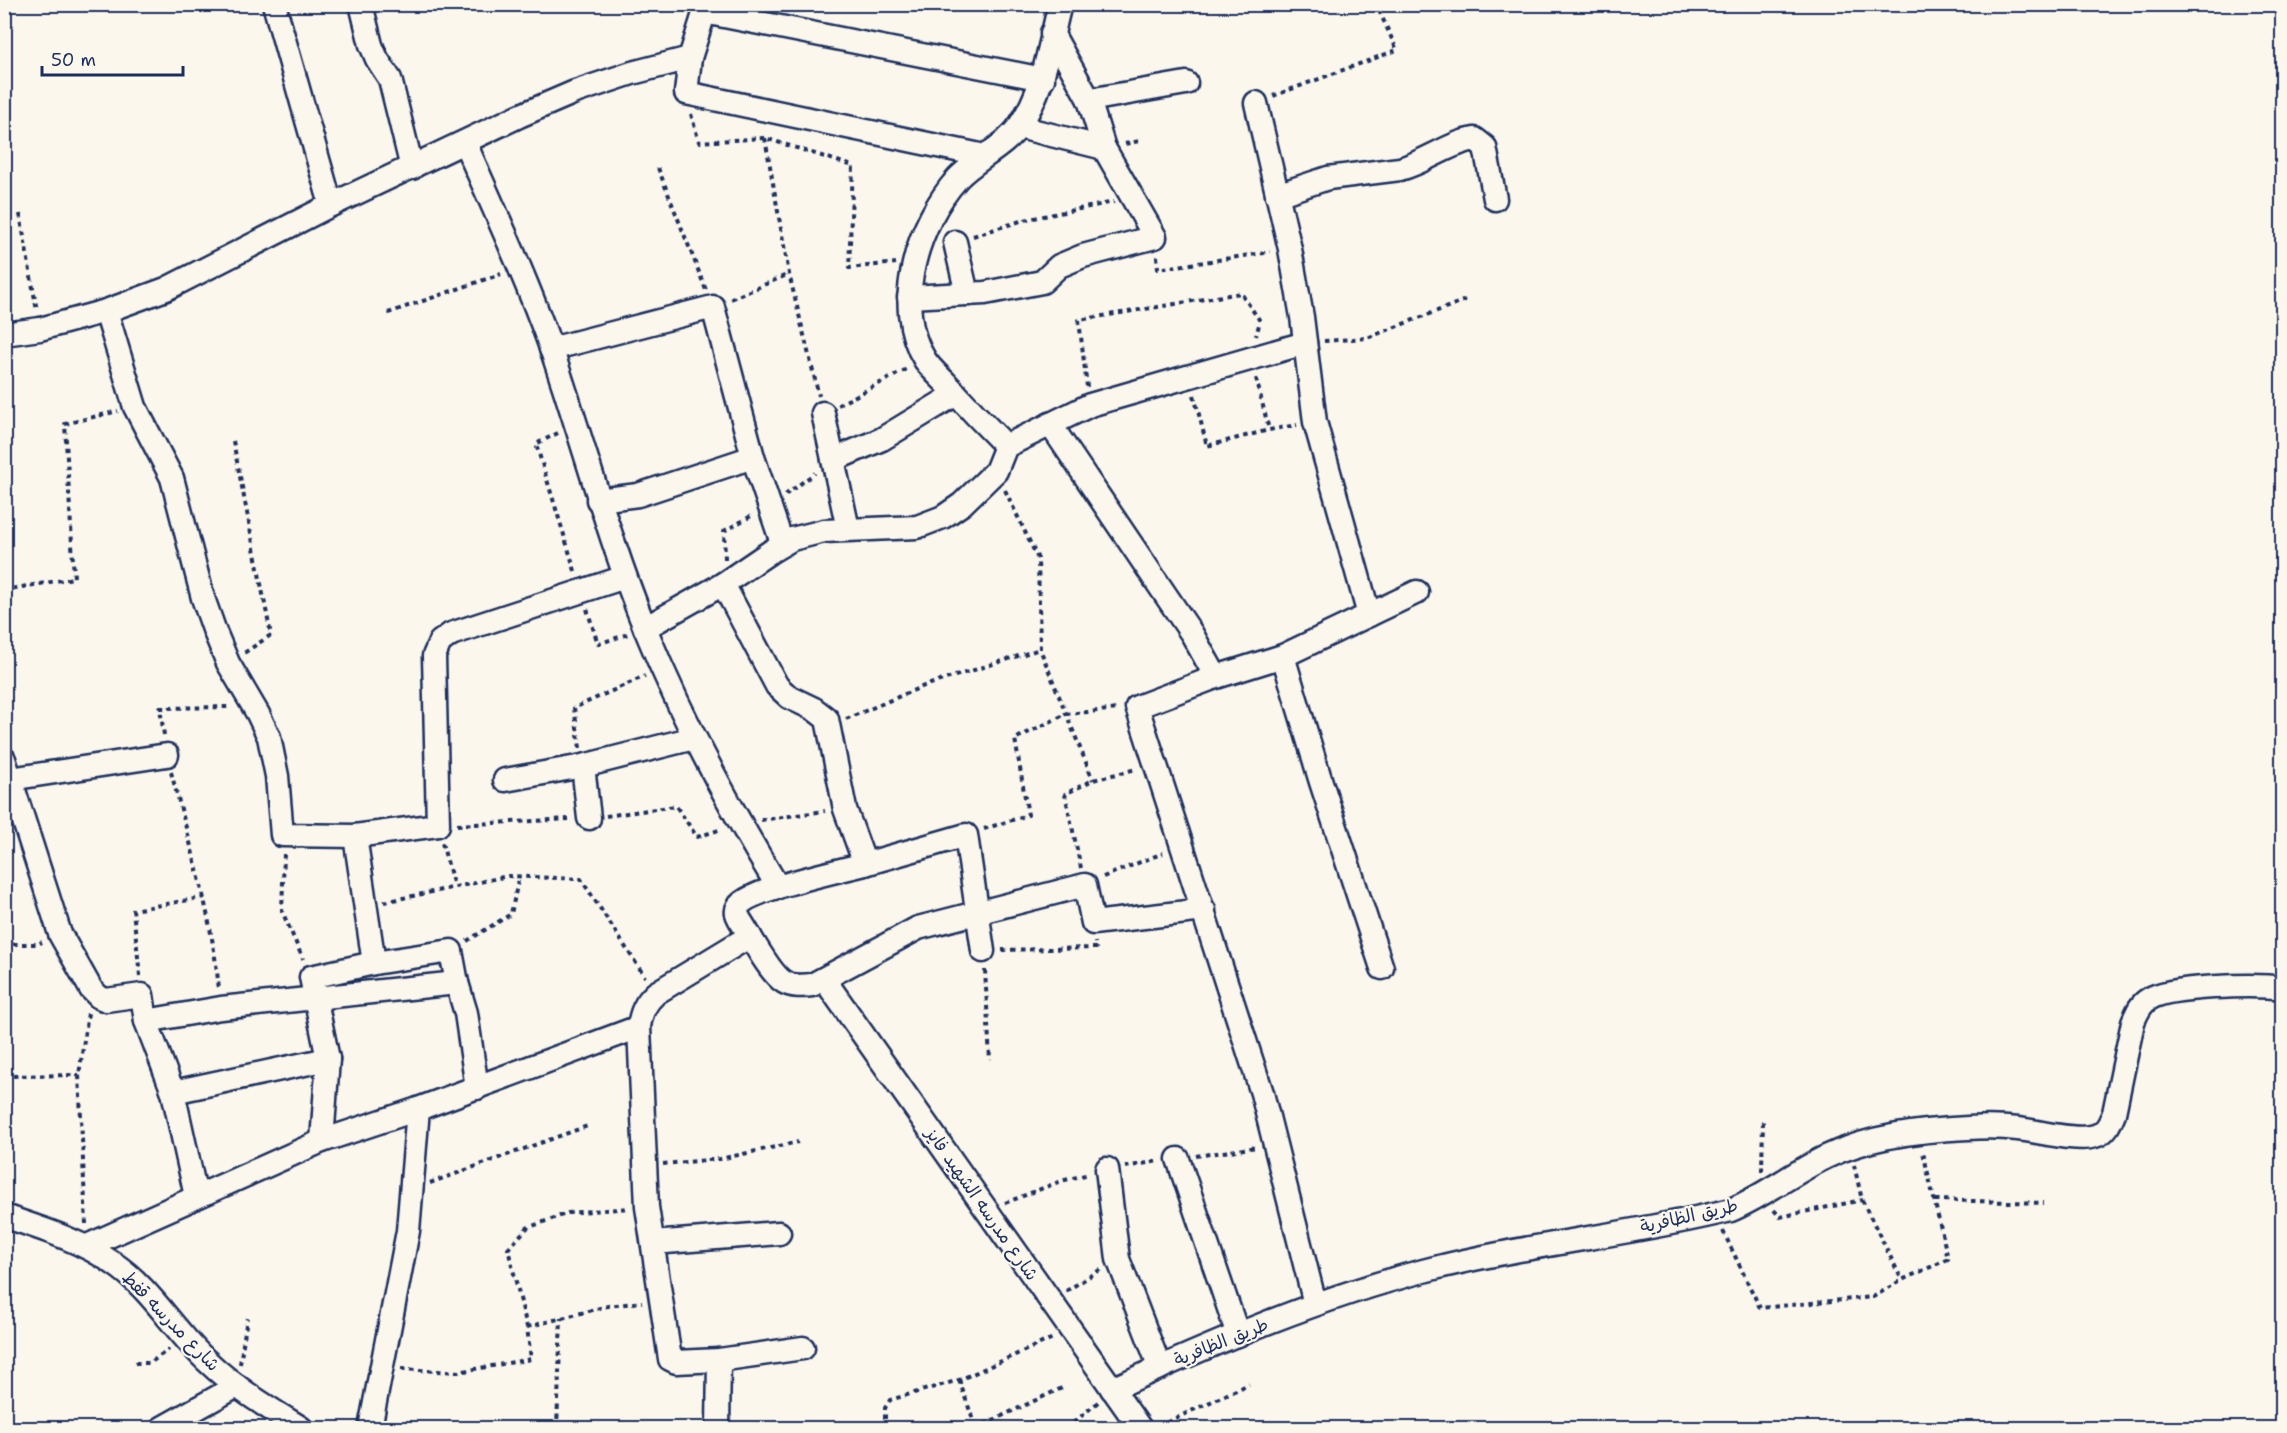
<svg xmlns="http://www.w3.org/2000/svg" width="2287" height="1433" font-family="'Shantell Sans','Playpen Sans Arabic',sans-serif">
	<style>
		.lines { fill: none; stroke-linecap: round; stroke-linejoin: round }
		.street-casing { stroke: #1b2f5e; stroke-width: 27 }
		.path { stroke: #1b2f5e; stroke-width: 4; stroke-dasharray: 4.5 4.5; stroke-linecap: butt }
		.street { stroke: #fbf7ec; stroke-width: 22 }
		.labels { text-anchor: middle; stroke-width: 4.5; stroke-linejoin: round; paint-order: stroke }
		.street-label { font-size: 18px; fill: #1b2f5e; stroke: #fbf7ec }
	</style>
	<rect width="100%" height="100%" fill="#fbf7ec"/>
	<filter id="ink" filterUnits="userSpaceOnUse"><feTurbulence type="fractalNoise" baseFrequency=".0167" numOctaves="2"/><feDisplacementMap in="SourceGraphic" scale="12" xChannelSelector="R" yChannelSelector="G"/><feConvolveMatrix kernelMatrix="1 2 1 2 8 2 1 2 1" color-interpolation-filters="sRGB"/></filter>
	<g filter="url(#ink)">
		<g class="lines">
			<defs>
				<g id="street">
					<polyline points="274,4 331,205"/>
					<polyline points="361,4 371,45 377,59 390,79 412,168"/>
					<polyline points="707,4 690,58 686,93 985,156"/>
					<polyline points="704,12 1043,79"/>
					<polyline points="1089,100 1186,83"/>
					<polyline points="1256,103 1290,249 1302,317 1315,422 1369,615"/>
					<polyline points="1019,127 1104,148"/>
					<path d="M465,143C495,211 526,278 551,348C583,441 608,537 645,628C682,719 727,803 778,887"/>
					<path d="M1277,195L1328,178L1400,169C1426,162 1451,142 1475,139L1485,147L1495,199"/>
					<polyline points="955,242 967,294"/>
					<polyline points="909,297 985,293 1042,282 1059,266 1083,256 1155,237 1104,148 1089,100 1052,33"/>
					<polyline points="106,311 135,407 172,478 203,598 215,632 228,663 258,714 269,737 277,776 282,835 355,836 438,825 434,656 440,642 451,634 625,577"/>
					<polyline points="4,334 40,329 106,311 166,289 331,205 519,116 575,92 632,73 690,58"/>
					<polyline points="551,349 713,307 753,457 782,543"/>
					<polyline points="823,413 848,529"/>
					<polyline points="1050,424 1192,634 1216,677"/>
					<path d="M1006,446C986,426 966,405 946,383C939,376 930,368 925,360C891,305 918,222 958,178C976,159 1005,147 1020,125C1045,88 1049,46 1060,4"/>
					<polyline points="833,460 882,439 956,394"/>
					<polyline points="598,500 638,495 753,457"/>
					<polyline points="723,584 777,686 789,697 814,709 827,719 845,809 865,864 966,835 983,951"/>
					<polyline points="645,628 723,584 770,552 792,539 824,531 917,527 943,517 962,504 996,471 1006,446 1090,405 1305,343"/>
					<polyline points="1283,656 1321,782 1382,968"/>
					<polyline points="4,759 60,934 91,989 99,997 106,1000 142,995 146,1021 173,1092 196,1196"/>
					<polyline points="583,766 589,818"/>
					<polyline points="10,779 167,755"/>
					<polyline points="505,780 583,766 694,738"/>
					<polyline points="355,836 374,963"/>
					<path d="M865,864C843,870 747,890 738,907C735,912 738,916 740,920C750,935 770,974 784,982C792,987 803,986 812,985L918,928L1085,885L1093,923L1204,910"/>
					<path d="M750,936L656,993C645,1003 641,1012 639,1027L647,1207L670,1359L676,1362L719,1360L803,1348"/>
					<polyline points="824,979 1140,1428"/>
					<polyline points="146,1021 221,1008 457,983"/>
					<polyline points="173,1092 328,1059"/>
					<polyline points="322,1141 328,1059 311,977 374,963 451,951 457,983 466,1013 477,1088"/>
					<polyline points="1178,1159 1238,1335"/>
					<polyline points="1107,1169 1118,1259 1160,1368"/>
					<path d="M4,1216C42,1229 80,1240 113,1263C151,1288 174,1331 208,1362C235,1388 269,1408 301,1428"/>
					<polyline points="653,1243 779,1233"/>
					<polyline points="87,1246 322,1141 418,1109 639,1027"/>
					<polyline points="1315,1304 1262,1093 1137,707 1216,677 1283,656 1417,592"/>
					<path d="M1112,1389C1214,1343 1318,1298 1427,1270C1527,1244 1631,1235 1731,1210C1765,1195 1793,1173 1826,1157C1870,1136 1921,1130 1968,1128C1985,1127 2002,1127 2018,1129C2038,1131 2077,1142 2095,1136C2106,1133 2110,1123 2114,1113L2133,1022C2137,1013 2140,1004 2149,999C2169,986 2257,984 2282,988"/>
					<polyline points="162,1428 237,1386"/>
					<polyline points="370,1428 408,1231 418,1109"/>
					<polyline points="718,1428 719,1360"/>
				</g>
			</defs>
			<use href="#street" class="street-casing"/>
			<g class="path">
				<polyline points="1273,96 1397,50 1376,4"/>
				<polyline points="691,114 699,142 765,138 853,166 849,268 896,263"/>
				<polyline points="765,138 789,274 819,396"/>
				<polyline points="1125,144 1139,141"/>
				<polyline points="658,168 706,290"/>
				<polyline points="20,214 37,311"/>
				<polyline points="973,236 1024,220 1114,202"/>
				<polyline points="1157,256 1158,269 1270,252"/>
				<polyline points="731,299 789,274"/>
				<polyline points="388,313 501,274"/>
				<polyline points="1324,341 1367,338 1468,299"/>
				<polyline points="1256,378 1269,430"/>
				<polyline points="1087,387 1079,320 1241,293 1260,321 1256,336"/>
				<polyline points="1194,395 1207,446 1269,430 1297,425"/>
				<polyline points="838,405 909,368"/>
				<polyline points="558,433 536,444 576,574"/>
				<polyline points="233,441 271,635 244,653"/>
				<polyline points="1005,490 1038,559 1040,649 1093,780"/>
				<polyline points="785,495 815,473"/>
				<polyline points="725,559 724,531 753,515"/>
				<polyline points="4,590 74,578 65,424 118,411"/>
				<polyline points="587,609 598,644 628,634"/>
				<polyline points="846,719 924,686 1040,649"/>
				<polyline points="164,735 160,708 231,707"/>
				<polyline points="580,748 574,708 645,676"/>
				<path d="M171,772C190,844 212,915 219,990"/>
				<polyline points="606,816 676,806 697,837 722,829"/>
				<polyline points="761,820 825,811"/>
				<polyline points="457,825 569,819"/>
				<polyline points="984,829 1028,815 1015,739 1066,714 1119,709"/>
				<polyline points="442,843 454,886"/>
				<polyline points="284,854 282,911 303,959"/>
				<polyline points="1081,868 1065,794 1093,780 1136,769"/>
				<polyline points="1103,877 1163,853"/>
				<polyline points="384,902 508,876 581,879 645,977"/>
				<polyline points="467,941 511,914 519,876"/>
				<polyline points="4,944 38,944 42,942"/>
				<polyline points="1002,950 1096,948 1095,942"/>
				<polyline points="985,970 990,1060"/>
				<polyline points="140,976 133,910 205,897"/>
				<polyline points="4,1076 79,1075"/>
				<polyline points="1196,1156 1257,1147"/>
				<polyline points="663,1164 720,1159 798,1142"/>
				<polyline points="1854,1165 1862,1200 1902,1280"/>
				<polyline points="1125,1167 1159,1161"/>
				<polyline points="1762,1171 1763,1120"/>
				<polyline points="430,1183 590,1125"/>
				<polyline points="1935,1200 2044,1203"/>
				<polyline points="1005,1203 1061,1181 1089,1174"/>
				<polyline points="1774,1210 1780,1217 1862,1200"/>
				<polyline points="86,1224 79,1075 88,1013"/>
				<polyline points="1723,1231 1760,1308 1873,1297 1902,1280 1948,1259 1923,1152"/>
				<polyline points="1066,1291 1103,1268"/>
				<polyline points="527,1327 608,1306 642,1302"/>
				<polyline points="135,1363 150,1363 169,1349"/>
				<polyline points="240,1364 247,1318"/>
				<polyline points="401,1369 458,1372 531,1359 527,1327 508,1249 527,1228 568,1213 629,1208"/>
				<polyline points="959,1380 976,1428"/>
				<polyline points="1159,1426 1249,1384"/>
				<polyline points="557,1428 561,1318"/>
				<polyline points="885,1428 885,1408 890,1400 959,1380 1053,1338"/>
				<polyline points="976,1428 1064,1387"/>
				<polyline points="1067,1428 1098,1402"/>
			</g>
			<use href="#street" class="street"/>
		</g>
	</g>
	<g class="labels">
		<g class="street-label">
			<text transform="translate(982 1204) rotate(55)" y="6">شارع مدرسه الشهيد فايز</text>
			<text transform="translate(1689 1216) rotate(-13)" y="6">طريق الظافرية</text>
			<text transform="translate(171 1321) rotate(46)" y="6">شارع مدرسه قفط</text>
			<text transform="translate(1221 1342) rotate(-22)" y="6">طريق الظافرية</text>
		</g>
	</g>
	<rect width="2287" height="1433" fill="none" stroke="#fbf7ec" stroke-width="24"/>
	<rect x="12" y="12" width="2263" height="1409" fill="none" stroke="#1b2f5e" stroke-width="2" filter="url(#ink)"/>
	<path d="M42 66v9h141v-9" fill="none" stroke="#1b2f5e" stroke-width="3"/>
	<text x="51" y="66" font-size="18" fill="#1b2f5e" stroke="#fbf7ec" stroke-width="4.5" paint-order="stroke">50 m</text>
</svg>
